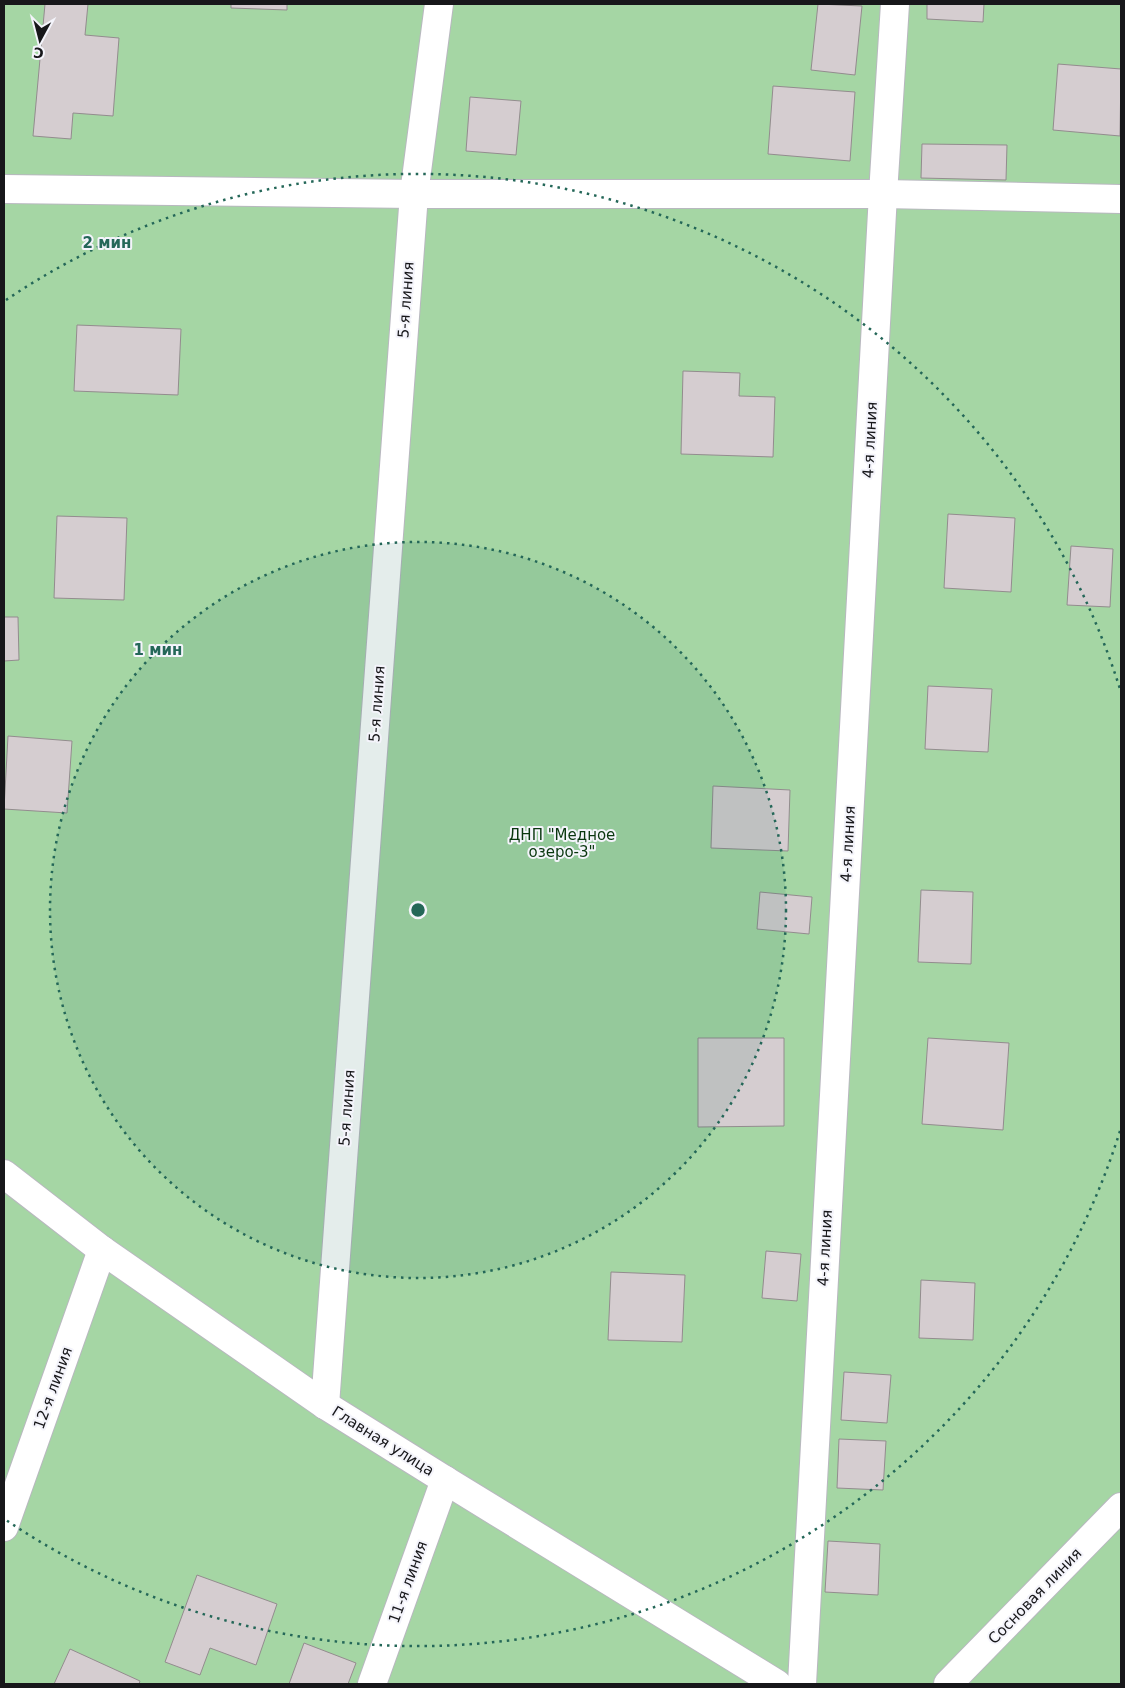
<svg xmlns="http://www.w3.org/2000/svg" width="1125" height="1688" font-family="'DejaVu Sans',sans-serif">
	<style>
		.green { fill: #a5d6a4 }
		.building { fill: #d5cdd0; stroke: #938c8e }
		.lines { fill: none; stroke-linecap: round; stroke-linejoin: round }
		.minor-casing { stroke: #b8b8bf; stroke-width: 30 }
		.minor { stroke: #fff; stroke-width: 28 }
		.ring { fill: none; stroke: #246758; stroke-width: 2.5; stroke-dasharray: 2.5 5 }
		.labels { text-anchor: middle; stroke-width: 4; stroke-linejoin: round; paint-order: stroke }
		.street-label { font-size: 15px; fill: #17171a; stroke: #f4f4fb }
		.park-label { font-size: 15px; fill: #09370e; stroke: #f4f4fb }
		.centre { fill: #246758; stroke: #f4f4fb; stroke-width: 2.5 }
		.ring-label { font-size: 15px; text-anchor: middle; font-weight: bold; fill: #246758; stroke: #f4f4fb; stroke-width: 4; stroke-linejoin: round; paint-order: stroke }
	</style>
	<rect width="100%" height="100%" fill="#e7e7ee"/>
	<rect class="green" x="4" y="4" width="1117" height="1680"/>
	<g class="building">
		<polygon points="45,4 88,4 85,35 119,38 113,116 73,113 71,139 33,136"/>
		<polygon points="231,4 287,4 287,10 231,8"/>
		<polygon points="818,4 862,6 855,75 811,70"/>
		<polygon points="927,4 984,4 983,22 927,19"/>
		<polygon points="1058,64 1121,69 1120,136 1053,130"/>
		<polygon points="773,86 855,92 850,161 768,154"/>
		<polygon points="470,97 521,101 516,155 466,151"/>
		<polygon points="922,144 1007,145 1006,180 921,178"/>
		<polygon points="77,325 181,329 178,395 74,391"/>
		<polygon points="683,371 740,373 739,396 775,397 773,457 681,454"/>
		<polygon points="948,514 1015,518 1011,592 944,588"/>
		<polygon points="57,516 127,518 124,600 54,598"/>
		<polygon points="1071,546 1113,549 1110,607 1067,605"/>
		<polygon points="4,617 18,617 19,660 4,661"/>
		<polygon points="928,686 992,689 988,752 925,749"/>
		<polygon points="8,736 72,741 67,813 4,809"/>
		<polygon points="713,786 790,790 788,851 711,848"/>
		<polygon points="921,890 973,892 971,964 918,962"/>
		<polygon points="760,892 812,897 809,934 757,929"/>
		<polygon points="698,1038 784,1038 784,1126 698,1127"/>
		<polygon points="928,1038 1009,1043 1003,1130 922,1124"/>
		<polygon points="766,1251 801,1254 797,1301 762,1298"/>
		<polygon points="611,1272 685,1275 682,1342 608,1340"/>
		<polygon points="921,1280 975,1283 973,1340 919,1338"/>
		<polygon points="844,1372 891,1375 887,1423 841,1420"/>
		<polygon points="839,1439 886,1441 883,1490 837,1488"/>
		<polygon points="828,1541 880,1544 878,1595 825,1592"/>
		<polygon points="197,1575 277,1604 256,1665 210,1648 200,1675 165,1662"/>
		<polygon points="304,1643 356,1663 348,1684 289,1684"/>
		<polygon points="70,1649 140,1681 139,1684 54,1684"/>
	</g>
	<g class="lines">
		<defs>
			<g id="minor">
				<polyline points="4,189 414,194 883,194 1121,199"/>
				<polyline points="4,1174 102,1250 325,1405 445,1480 777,1684"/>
				<polyline points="325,1405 414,194 439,4"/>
				<polyline points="4,1527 102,1250"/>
				<polyline points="372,1684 445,1480"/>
				<polyline points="802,1684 883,194 895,4"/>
				<polyline points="948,1684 1121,1507"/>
			</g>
		</defs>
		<use href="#minor" class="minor-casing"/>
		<use href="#minor" class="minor"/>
	</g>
	<circle cx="418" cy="910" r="368" fill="#246758" fill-opacity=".12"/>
	<g class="ring">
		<circle cx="418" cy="910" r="368"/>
		<path d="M1120 1131A736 736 0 0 1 6 1520M6 300A736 736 0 0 1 1120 689"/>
	</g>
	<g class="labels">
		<g class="street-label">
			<text transform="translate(406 300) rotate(-86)" y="5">5-я линия</text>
			<text transform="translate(870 440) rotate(-87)" y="5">4-я линия</text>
			<text transform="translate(377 704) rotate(-86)" y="5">5-я линия</text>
			<text transform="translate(848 844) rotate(-87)" y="5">4-я линия</text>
			<text transform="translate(347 1108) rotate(-86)" y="5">5-я линия</text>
			<text transform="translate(825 1248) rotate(-87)" y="5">4-я линия</text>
			<text transform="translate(53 1388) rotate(-70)" y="5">12-я линия</text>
			<text transform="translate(383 1441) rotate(32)" y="5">Главная улица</text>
			<text transform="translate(408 1582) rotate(-70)" y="5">11-я линия</text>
			<text transform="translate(1035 1596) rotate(-46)" y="5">Сосновая линия</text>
		</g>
		<g class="park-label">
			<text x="562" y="840">ДНП "Медное<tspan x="562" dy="17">озеро-3"</tspan></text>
		</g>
	</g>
	<circle cx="418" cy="910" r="8" class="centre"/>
	<g class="ring-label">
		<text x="107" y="248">2 мин</text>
		<text x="158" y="655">1 мин</text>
	</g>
	<rect width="1125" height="1688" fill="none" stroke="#17171a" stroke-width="10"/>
	<g transform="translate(40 40) rotate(187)" stroke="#f4f4fb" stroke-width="4" paint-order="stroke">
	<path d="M0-4L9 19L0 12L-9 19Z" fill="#17171a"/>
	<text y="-8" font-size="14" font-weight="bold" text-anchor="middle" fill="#17171a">С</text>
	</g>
</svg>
